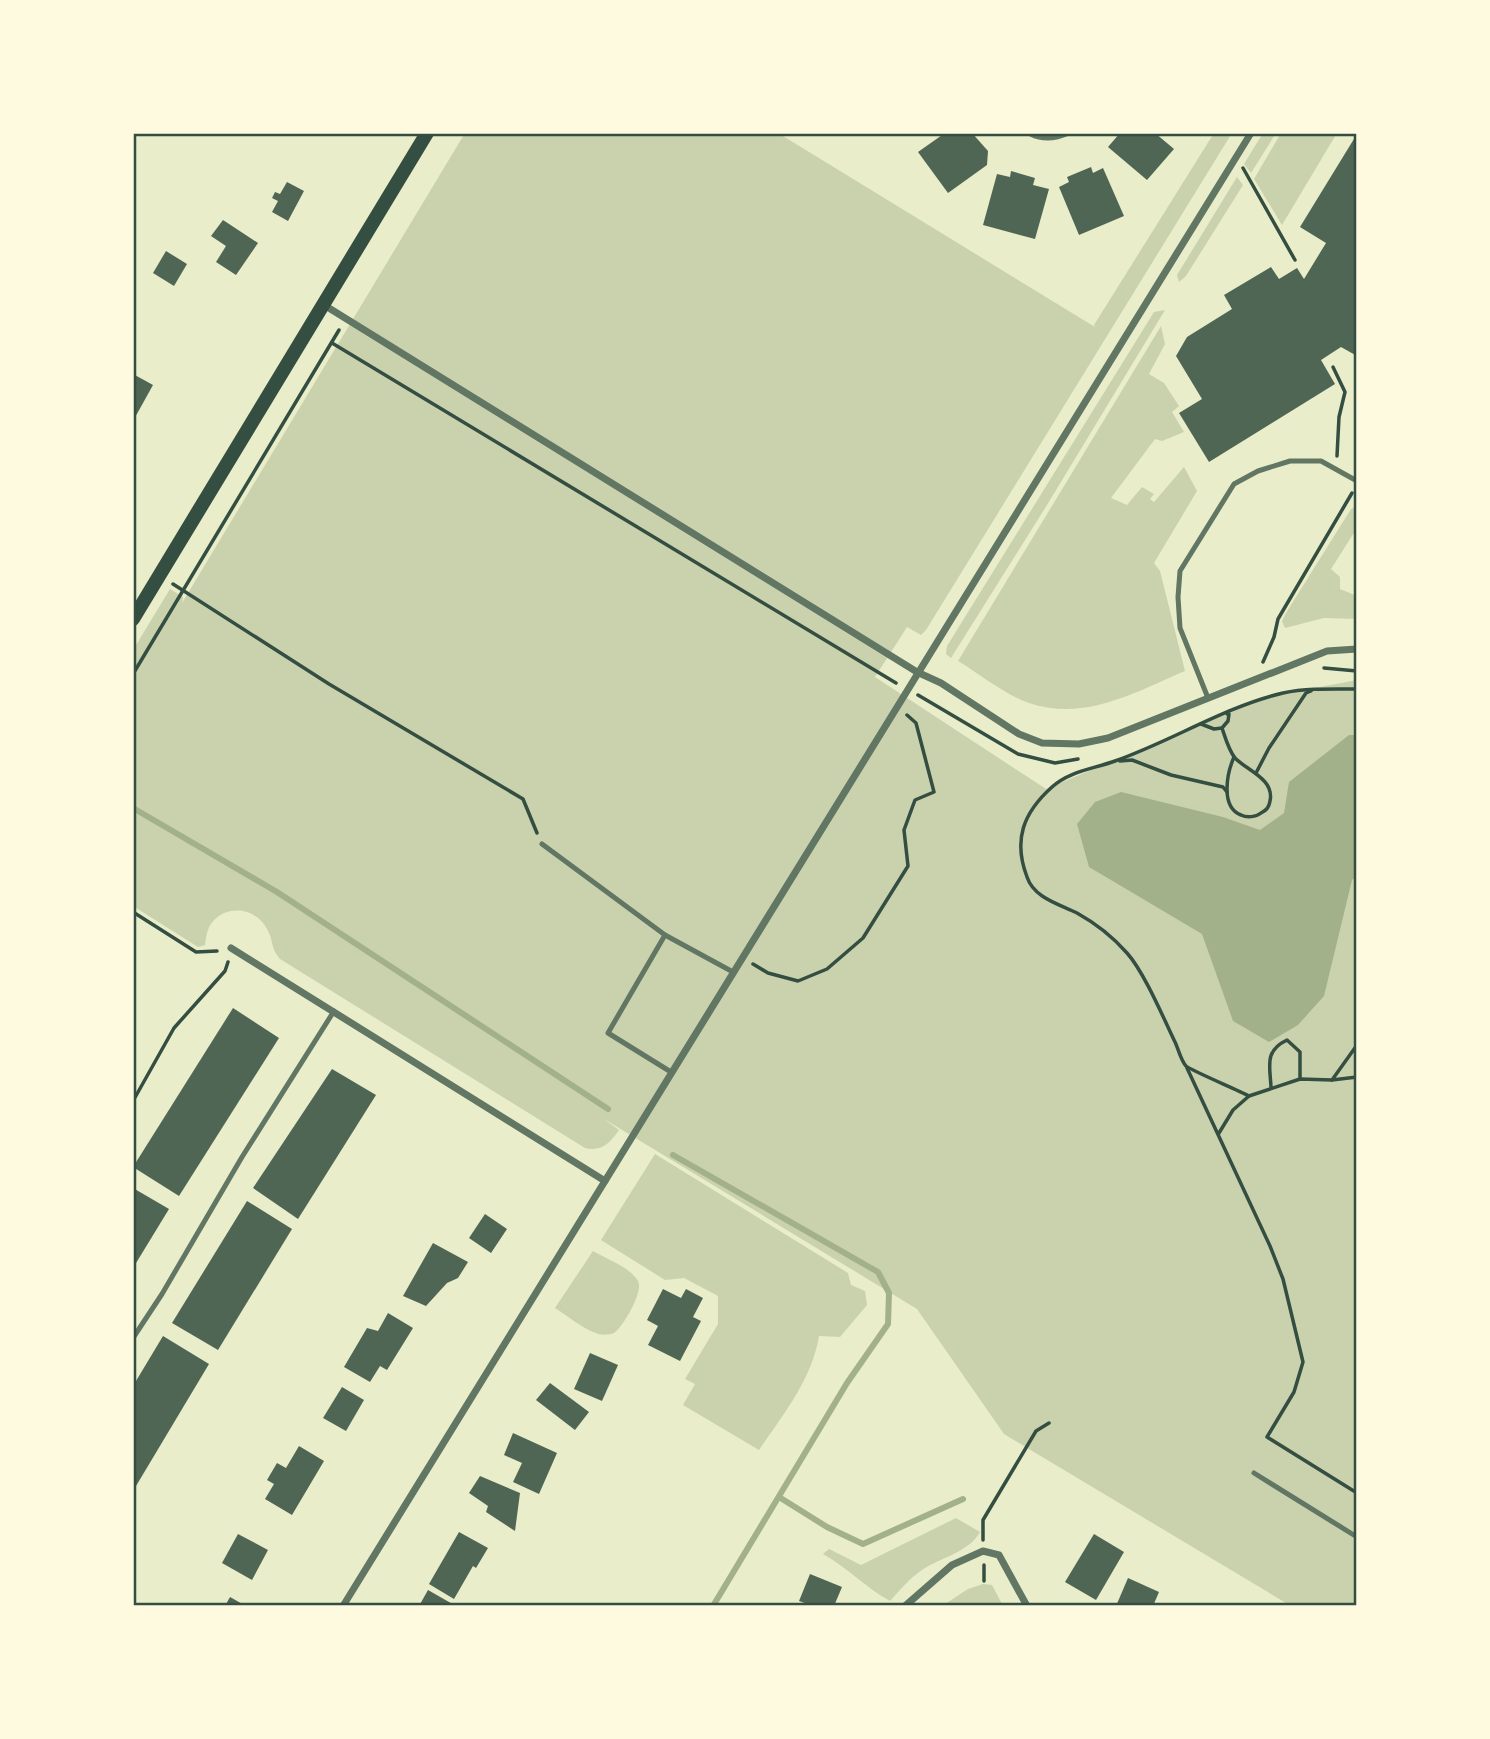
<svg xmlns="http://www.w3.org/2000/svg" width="1490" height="1739" font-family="Rubik,sans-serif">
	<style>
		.green { fill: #cad2ad }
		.water { fill: #a3b18a }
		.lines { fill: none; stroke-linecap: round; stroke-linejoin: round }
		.stream { stroke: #a3b18a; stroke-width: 6 }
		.building { fill: #4f6655 }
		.path { stroke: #344e41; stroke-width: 3.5 }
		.service { stroke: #617663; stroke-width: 5 }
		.minor { stroke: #617663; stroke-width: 7 }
		.secondary { stroke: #344e41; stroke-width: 14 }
		.neatline { fill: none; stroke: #344e41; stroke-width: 2.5 }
	</style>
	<rect width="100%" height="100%" fill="#e9edc9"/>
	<g class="green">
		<path d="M465,133H778L1095,327L1094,325L1214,133H1232L926,630L921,635L907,627L875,677L1046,789L1261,698L1357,680V1606H1291L1004,1434L917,1309L604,1119L619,1130C610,1143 602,1152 585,1148L280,959C270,947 274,941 267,929C256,907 225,904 211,924C207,929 206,938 205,945L198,947L133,906V650L170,589L183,597L182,603Z"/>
		<polygon points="1263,133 1276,133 1251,173 1244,164"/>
		<polygon points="1281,133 1337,133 1282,225 1254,179"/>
		<polygon points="1237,177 1243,185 1186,276 1179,282 1177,275"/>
		<polygon points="1165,310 1047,505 951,658 946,654 947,646 1154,312"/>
		<path d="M1161,326L1165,344L1149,374L1164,383L1179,406L1172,412L1184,432L1162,441L1155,439L1111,498L1127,505L1142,487L1154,494L1150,499L1154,502L1184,467L1197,491L1154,563L1160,571L1185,671C1136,692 1084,722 1029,703C1004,694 981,675 958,661Z"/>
		<polygon points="1357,506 1357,528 1331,569 1340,577 1340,589 1357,596 1357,619 1324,618 1285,628 1282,621 1286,613 1351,509"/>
		<path d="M655,1154L848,1273L851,1285L865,1291L867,1305L840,1337L819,1336C812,1379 783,1415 759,1450L683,1405L695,1384L685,1379L718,1324V1296L684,1278L665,1280L601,1240Z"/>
		<path d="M593,1251C606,1259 630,1267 638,1281C644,1291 623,1327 614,1333C610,1335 601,1335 598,1334C583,1329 568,1316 555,1308Z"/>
		<path d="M956,1518L980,1532C968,1553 941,1557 922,1570C909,1579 900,1590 890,1601C866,1588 848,1568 823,1554L829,1549L861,1565Z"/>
		<polygon points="983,1584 992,1585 1003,1606 942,1606 968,1589"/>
	</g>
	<polygon class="water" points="1349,735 1357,735 1357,876 1352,880 1324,996 1298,1025 1269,1042 1233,1021 1202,934 1089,867 1077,824 1095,802 1121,792 1223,817 1260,830 1284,813 1289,782"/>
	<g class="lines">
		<g class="stream">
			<polyline points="133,808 277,892 608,1109"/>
			<polyline points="673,1155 878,1272 889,1293 888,1324 847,1383 713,1606"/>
			<polyline points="779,1497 827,1527 863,1544 963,1499"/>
		</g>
	</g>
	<g class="building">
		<polygon points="945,133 972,133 988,151 987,165 948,193 918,152"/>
		<polygon points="1120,133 1155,133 1174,149 1147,180 1108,147"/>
		<polygon points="1357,134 1357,356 1341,347 1321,360 1335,384 1209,462 1179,413 1202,399 1176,356 1187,337 1232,309 1224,295 1271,267 1279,279 1297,268 1304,279 1326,243 1300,227"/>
		<polygon points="1091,167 1093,173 1103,168 1124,216 1079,235 1059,187 1069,182 1067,177"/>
		<polygon points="1011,171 1035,178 1033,185 1049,189 1035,239 983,225 997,174 1010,177"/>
		<polygon points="287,182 304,191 288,221 272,212 278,201 272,198 275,192 280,194"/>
		<polygon points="223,220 258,243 236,275 216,262 226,246 211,236"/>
		<polygon points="166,251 187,264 174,286 153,273"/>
		<polygon points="133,374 153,385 133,421"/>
		<polygon points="233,1008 279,1038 179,1196 133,1167"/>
		<polygon points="332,1069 376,1095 298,1219 253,1188"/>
		<polygon points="133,1188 169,1209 133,1268"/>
		<polygon points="247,1201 292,1229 218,1350 172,1323"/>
		<polygon points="485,1214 507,1229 491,1253 469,1238"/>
		<polygon points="433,1243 468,1262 458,1278 447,1283 426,1306 403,1296"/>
		<polygon points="663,1289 681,1298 686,1289 703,1298 693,1317 701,1321 680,1361 648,1345 658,1326 647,1320"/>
		<polygon points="388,1313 413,1328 387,1370 380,1366 370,1382 344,1367 367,1328 378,1331"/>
		<polygon points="163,1336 209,1364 136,1486 133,1484 133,1386"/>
		<polygon points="590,1353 618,1365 602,1401 574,1389"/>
		<polygon points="550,1383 589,1412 575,1430 536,1400"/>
		<polygon points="342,1387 364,1400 346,1431 323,1418"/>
		<polygon points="513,1433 557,1453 539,1494 513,1482 522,1463 504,1455"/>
		<polygon points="299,1446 324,1461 292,1515 265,1499 274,1484 267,1480 277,1463 286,1468"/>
		<polygon points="480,1476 520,1493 515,1531 486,1512 488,1506 469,1493"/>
		<polygon points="459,1532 488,1548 476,1568 473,1566 454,1599 429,1584"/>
		<polygon points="238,1534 268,1550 252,1580 222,1563"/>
		<polygon points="1094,1534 1124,1552 1096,1600 1065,1582"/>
		<polygon points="810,1574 842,1587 834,1606 813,1606 799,1601"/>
		<polygon points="1128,1578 1159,1592 1153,1606 1116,1606"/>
		<polygon points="428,1590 456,1606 419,1606"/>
		<polygon points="230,1597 246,1606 225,1606"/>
	</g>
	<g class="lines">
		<g class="path">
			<polyline points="1243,168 1295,260"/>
			<polyline points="332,343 896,683"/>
			<polyline points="1333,367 1345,392 1339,417 1337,456"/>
			<polyline points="173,584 329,684 523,799 537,833"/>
			<polyline points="1263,662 1274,637 1278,619 1352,493"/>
			<polyline points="1324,668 1357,671"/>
			<polyline points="133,674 339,330"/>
			<path d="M1357,689C1332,689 1307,688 1283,693C1224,707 1172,741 1115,761C1093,769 1070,771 1052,787C1023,813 1013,840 1027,877C1034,898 1059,904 1077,913C1095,923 1113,937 1127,953C1144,972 1163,1017 1175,1042C1178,1048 1181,1061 1186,1066C1192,1071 1238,1090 1249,1096L1300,1079L1332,1080L1357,1077"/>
			<polyline points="918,695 1018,754 1055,763 1078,759"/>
			<polyline points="1201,724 1214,729 1222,728 1228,721 1229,714 1227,714"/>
			<path d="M1222,728C1225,737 1229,751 1235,758C1246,770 1275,779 1270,801C1269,807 1267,810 1261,813C1256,817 1247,818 1241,815C1220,807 1227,773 1234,757"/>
			<polyline points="1120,761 1132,760 1171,775 1223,787 1227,792"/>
			<polyline points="1256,773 1269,748 1306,693 1311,691"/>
			<polyline points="133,912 196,952 217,951"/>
			<polyline points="753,964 768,973 798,981 827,969 863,938 908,866 904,830 915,800 934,792 916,723 907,715"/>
			<polyline points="1187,1068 1270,1246 1283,1279 1303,1362 1294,1392 1267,1437 1357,1493"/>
			<polyline points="1332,1080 1357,1045"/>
			<path d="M1271,1087C1270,1066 1264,1051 1287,1040L1300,1052V1079"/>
			<polyline points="133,1101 174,1028 225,971 228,962"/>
			<polyline points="1219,1133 1233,1110 1249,1096"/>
			<polyline points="133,1185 134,1185"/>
			<polyline points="983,1540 983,1520 1036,1431 1049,1423"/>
			<polyline points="984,1565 984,1581"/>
		</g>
		<g class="service">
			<polyline points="1208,698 1180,628 1178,597 1180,571 1234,484 1258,471 1290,461 1321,461 1357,481"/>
			<polyline points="542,844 665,935"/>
			<polyline points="671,1072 608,1033 665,935 733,972"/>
			<polyline points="133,1338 162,1294 242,1157 334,1011"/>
			<polyline points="1254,1473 1357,1537"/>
		</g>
		<g class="minor">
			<path d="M1031,133C1043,139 1054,138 1066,133"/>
			<polyline points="324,305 917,672 941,683 1019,734 1042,743 1079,744 1108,738 1327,651 1357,649"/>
			<polyline points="231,948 605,1181"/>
			<polyline points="343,1606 1251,133"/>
			<polyline points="905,1606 952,1565 983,1551 999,1555 1027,1606"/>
		</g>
		<polyline class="secondary" points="133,619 427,133"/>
	</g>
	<rect width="1490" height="1739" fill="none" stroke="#fefae0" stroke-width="270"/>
	<rect x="135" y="135" width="1220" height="1469" class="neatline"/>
</svg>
